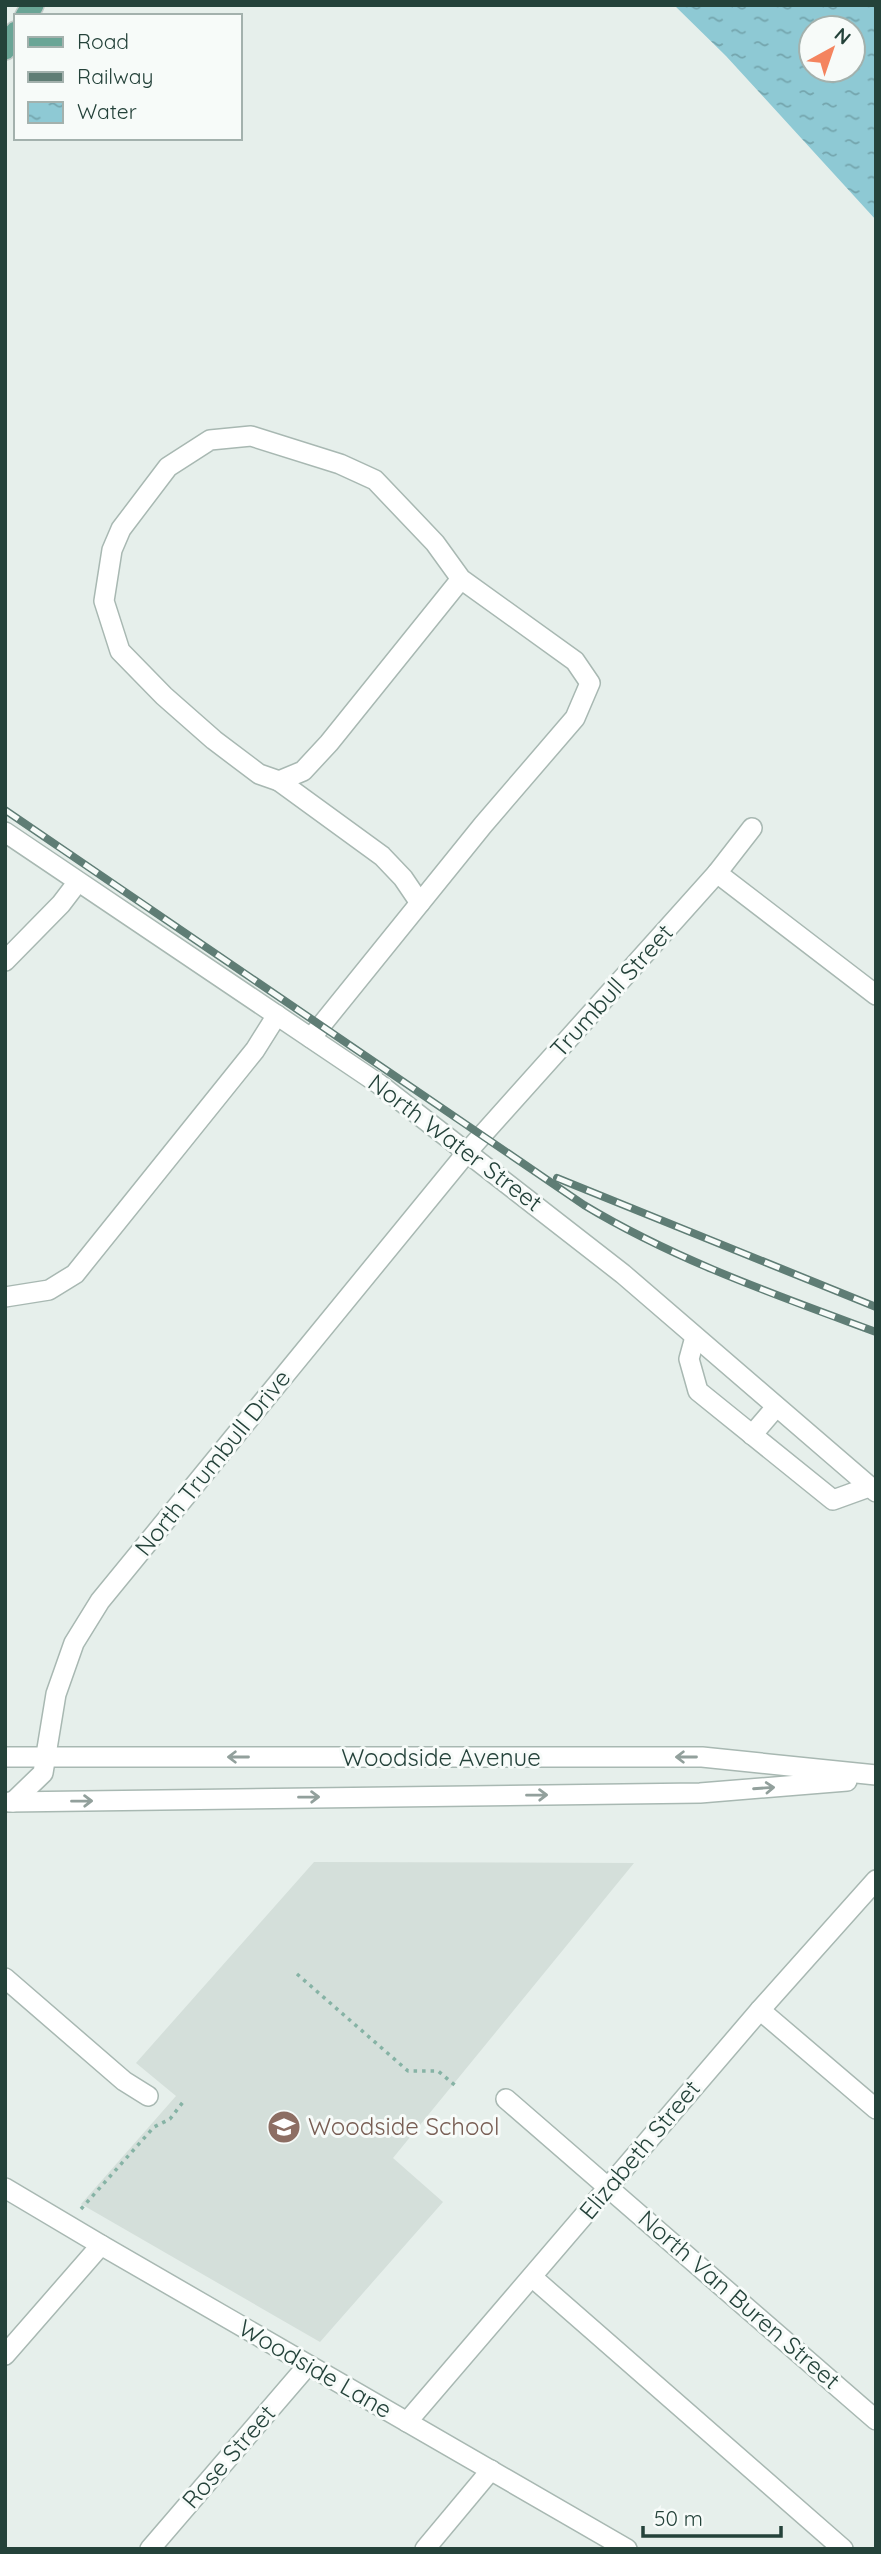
<svg xmlns="http://www.w3.org/2000/svg" width="881" height="2554" font-family="Quicksand,sans-serif">
	<style>
		.built { fill: #d4dfda }
		.water { fill: url(#water-ripples); fill-rule: evenodd }
		.lines { fill: none; stroke-linecap: round; stroke-linejoin: round }
		.minor-casing { stroke: #a8b8b2; stroke-width: 22 }
		.major-casing { stroke: #c2cac8; stroke-width: 24 }
		.path { stroke: #86b3a5; stroke-width: 3.5; stroke-dasharray: 3.5 5; stroke-linecap: butt }
		.minor { stroke: #fff; stroke-width: 19 }
		.major { stroke: #6aa596; stroke-width: 21 }
		.rail-casing { stroke: #5f7d75; stroke-width: 8 }
		.rail { stroke: #f7fbf9; stroke-width: 5; stroke-dasharray: 16; stroke-linecap: butt }
		.oneway { stroke: #92a09c }
		.labels { text-anchor: middle; stroke-width: 6; stroke-linejoin: round; paint-order: stroke }
		.street-label { font-size: 24px; fill: #24423a; stroke: #f7fbf9 }
		.education-label { font-size: 24px; fill: #785e54; stroke: #f7fbf9; text-anchor: start }
	</style>
	<defs>
		<pattern id="water-ripples" width="26" height="14" patternUnits="userSpaceOnUse" patternTransform="scale(1.75)"><rect width="26" height="14" fill="#8ec9d4"/><path d="M2 4q2-2 4 0t4 0M15 11q2-2 4 0t4 0" fill="none" stroke="#74a5ad"/></pattern>
	</defs>
	<rect width="100%" height="100%" fill="#e6efeb"/>
	<polygon class="built" points="314,1862 634,1863 393,2158 443,2202 320,2342 81,2204 176,2096 136,2063"/>
	<path class="water" d="M674,5H876V220L726,56ZM811,28H853V70H811Z"/>
	<g class="lines">
		<defs>
			<g id="minor">
				<polyline points="279,781 382,856 403,878 420,903"/>
				<polyline points="5,832 379,1084 623,1274 876,1492"/>
				<polyline points="717,873 876,995"/>
				<polyline points="5,961 61,904 77,883"/>
				<polyline points="311,1038 483,825 575,718 590,683 575,661 461,579 435,543 375,480 340,464 251,436 210,440 168,467 121,529 112,550 104,601 120,651 164,696 214,740 259,774 279,781 303,771 329,743 461,579"/>
				<polyline points="5,1297 49,1290 75,1274 255,1050 277,1015"/>
				<polyline points="695,1337 689,1359 698,1391 833,1500 869,1487"/>
				<polyline points="752,1435 776,1407"/>
				<polyline points="5,1757 702,1757 876,1775"/>
				<polyline points="9,1802 700,1793 847,1781"/>
				<polyline points="13,1802 43,1773 56,1694 74,1643 100,1601 468,1151 717,873 752,828"/>
				<polyline points="5,1978 124,2081 148,2096"/>
				<polyline points="760,2010 876,2109"/>
				<polyline points="506,2099 876,2420"/>
				<polyline points="5,2188 101,2245 627,2549"/>
				<polyline points="532,2277 843,2549"/>
				<polyline points="5,2355 101,2245"/>
				<polyline points="407,2422 760,2010 876,1880"/>
				<polyline points="150,2549 308,2365"/>
				<polyline points="425,2549 491,2470"/>
			</g>
			<g id="major">
				<polyline points="26,16 33,5"/>
				<polyline points="5,49 16,32"/>
			</g>
		</defs>
		<use href="#minor" class="minor-casing"/>
		<use href="#major" class="major-casing"/>
		<g class="path">
			<polyline points="297,1974 408,2071 438,2071 457,2087"/>
			<polyline points="81,2209 154,2127 170,2119 183,2102"/>
		</g>
		<use href="#minor" class="minor"/>
		<use href="#major" class="major"/>
		<defs>
			<g id="rail">
				<path d="M5,810L584,1205C675,1260 776,1295 876,1332"/>
				<polyline points="557,1178 876,1307"/>
			</g>
		</defs>
		<use href="#rail" class="rail-casing"/>
		<use href="#rail" class="rail"/>
	</g>
	<defs><path id="oneway-shaft" d="M-6 0H5M1.5-3L5.5 0L1.5 3" fill="none" stroke-width="1.6" stroke-linecap="round" stroke-linejoin="round" transform="scale(1.75)"/></defs>
	<g class="oneway">
		<use href="#oneway-shaft" transform="translate(238 1757) rotate(-180)"/>
		<use href="#oneway-shaft" transform="translate(686 1757) rotate(180)"/>
		<use href="#oneway-shaft" transform="translate(764 1788) rotate(-4)"/>
		<use href="#oneway-shaft" transform="translate(537 1795) rotate(-1)"/>
		<use href="#oneway-shaft" transform="translate(309 1797) rotate(-1)"/>
		<use href="#oneway-shaft" transform="translate(82 1801) rotate(-1)"/>
	</g>
	<defs>
		<symbol id="school-disc" viewBox="-11 -11 22 22"><circle r="9.5" fill="#8d6e63" stroke="#f7fbf9"/><path d="M0-5L7-2L0 1L-7-2ZM-4 1L0 2.5L4 1V4Q0 6-4 4Z" fill="#fff"/></symbol>
	</defs>
	<g fill-rule="evenodd">
		<use href="#school-disc" x="265" y="2108" width="38" height="38"/>
	</g>
	<g class="labels">
		<g class="street-label">
			<text transform="translate(612 991) rotate(-48)" y="8">Trumbull Street</text>
			<text transform="translate(455 1143) rotate(37)" y="8">North Water Street</text>
			<text transform="translate(213 1463) rotate(-51)" y="8">North Trumbull Drive</text>
			<text x="441" y="1766">Woodside Avenue</text>
			<text transform="translate(640 2150) rotate(-50)" y="8">Elizabeth Street</text>
			<text transform="translate(739 2300) rotate(41)" y="8">North Van Buren Street</text>
			<text transform="translate(315 2369) rotate(30)" y="8">Woodside Lane</text>
			<text transform="translate(229 2457) rotate(-49)" y="8">Rose Street</text>
		</g>
		<g class="education-label">
			<text x="308" y="2135">Woodside School</text>
		</g>
	</g>
	<rect width="881" height="2554" fill="none" stroke="#24423a" stroke-width="14"/>
	<rect x="14" y="14" width="228" height="126" fill="#f7fbf9" stroke="#a3b1ad" stroke-width="2"/>
	<rect x="28" y="37" width="35" height="10" fill="#6aa596" stroke="#a3b1ad" stroke-width="2"/>
	<text x="77" y="49" font-size="21" fill="#24423a">Road</text>
	<rect x="28" y="72" width="35" height="10" fill="#5f7d75" stroke="#a3b1ad" stroke-width="2"/>
	<text x="77" y="84" font-size="21" fill="#24423a">Railway</text>
	<rect x="28" y="102" width="35" height="21" fill="url(#water-ripples)" stroke="#a3b1ad" stroke-width="2"/>
	<text x="77" y="119" font-size="21" fill="#24423a">Water</text>
	<g transform="translate(832 49) rotate(40)"><circle r="33" fill="#f7fbf9" stroke="#a3b1ad" stroke-width="2"/>
	<path d="M0-5L12 26L0 18L-12 26Z" fill="#f4845f"/>
	<text y="-10" font-size="19" font-weight="bold" text-anchor="middle" fill="#24423a">N</text>
	</g>
	<path d="M643 2526v10h138v-10" fill="none" stroke="#24423a" stroke-width="3.5"/>
	<text x="654" y="2526" font-size="21" fill="#24423a" stroke="#f7fbf9" stroke-width="5" paint-order="stroke">50 m</text>
</svg>
